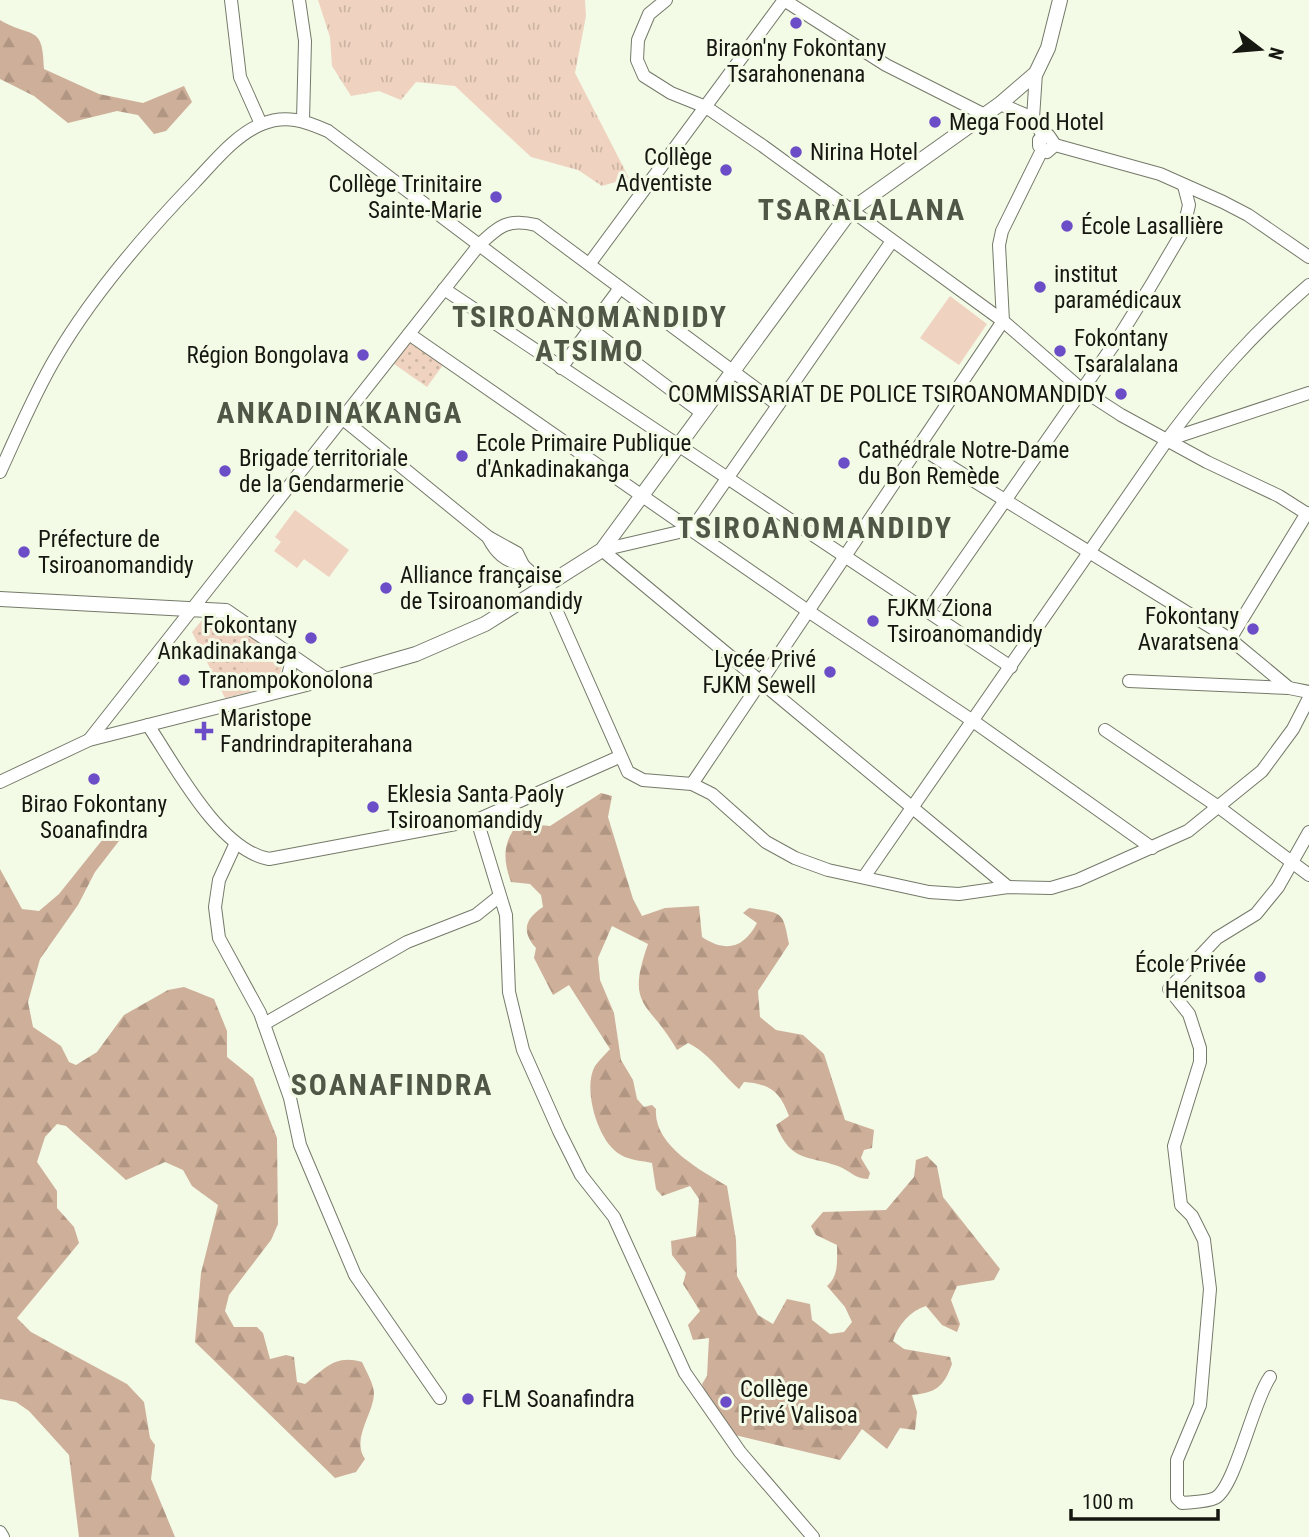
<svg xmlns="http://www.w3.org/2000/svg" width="1309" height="1537" font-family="'Roboto Condensed',sans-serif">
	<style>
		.grass { fill: url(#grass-tufts) }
		.forest { fill: url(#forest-firs) }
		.park { fill: url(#park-dots) }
		.pitch { fill: #efd3c0 }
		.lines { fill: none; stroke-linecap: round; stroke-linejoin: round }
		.minor-casing { stroke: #747a69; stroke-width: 14 }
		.major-casing { stroke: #747a69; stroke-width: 16 }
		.minor { stroke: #fff; stroke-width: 12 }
		.major { stroke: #fff; stroke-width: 14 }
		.poi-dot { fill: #6b4dc7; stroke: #f3fae6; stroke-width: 2.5 }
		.labels { text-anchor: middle; stroke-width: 6; stroke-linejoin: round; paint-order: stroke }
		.poi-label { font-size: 23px; fill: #151710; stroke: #f3fae6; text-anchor: start }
		.district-label { font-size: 30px; font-weight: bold; letter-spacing: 2px; fill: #515746; stroke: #f3fae6 }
	</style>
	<defs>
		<pattern id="grass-tufts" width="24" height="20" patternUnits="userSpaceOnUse" patternTransform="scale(1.75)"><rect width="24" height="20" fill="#efd3c0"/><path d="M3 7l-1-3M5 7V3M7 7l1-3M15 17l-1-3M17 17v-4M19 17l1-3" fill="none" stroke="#ccb4a4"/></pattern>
		<pattern id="forest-firs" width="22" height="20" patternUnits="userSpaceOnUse" patternTransform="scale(1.75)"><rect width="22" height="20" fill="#ceaf99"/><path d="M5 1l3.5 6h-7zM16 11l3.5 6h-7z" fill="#b09683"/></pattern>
		<pattern id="park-dots" width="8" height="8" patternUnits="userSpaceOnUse" patternTransform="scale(1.75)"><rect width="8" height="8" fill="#efd3c0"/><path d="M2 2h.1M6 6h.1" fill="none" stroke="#ccb4a4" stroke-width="1.8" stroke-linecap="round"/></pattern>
	</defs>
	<rect width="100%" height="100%" fill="#f3fae6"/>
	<polygon class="grass" points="318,0 585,0 586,16 575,73 629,178 602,186 578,170 531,157 455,86 416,82 401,100 379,91 351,96 332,66 330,37"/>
	<g class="forest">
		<path d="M0,20C32,39 43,23 44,69L99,94L143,103L184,86L192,102L166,131L154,134L138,115L117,111L68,123L34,96L0,79Z"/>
		<path d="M601,793L612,796L608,817L633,899L642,916L665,908L699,906L702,937C726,953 744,948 757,923L743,913L749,908C783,913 783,911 789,944L758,991L760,1017L776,1030L803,1035L824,1054L845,1120L874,1130L872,1148L864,1150L861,1158L870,1173L868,1179C855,1179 849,1170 838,1166C806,1155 791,1162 776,1125L789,1116C780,1092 771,1084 744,1082L739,1089C721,1073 709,1053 688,1043L677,1050C649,1000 625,1009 648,944L612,926L598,958L600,980L614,1013L621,1060L633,1080L637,1099L644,1107L652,1105L656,1109C653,1145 700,1170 727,1186L736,1240L737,1276L758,1315L773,1324L787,1299L810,1304L812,1320L830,1334L844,1332L852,1322L845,1307L827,1286C839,1276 837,1260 837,1245L816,1235L811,1226L823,1212L886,1210L914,1177L916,1160L927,1156L937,1166L943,1197L1000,1269L994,1280L957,1286L951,1300L960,1324L957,1332L942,1325L926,1306C910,1311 898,1325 893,1341L904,1349L950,1357L952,1364C944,1387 935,1393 912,1395L917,1412L915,1430L900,1428L887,1449L862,1429L840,1460L735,1435L705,1392L702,1384L707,1376L709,1338L693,1340L688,1325L700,1311L683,1284L686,1273L672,1255L671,1241L696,1236L699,1199L690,1186L662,1196L656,1189L652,1163C643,1161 629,1160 621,1155C598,1143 582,1088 595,1066C599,1060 605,1055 610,1049L569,985L553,995L534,958L536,948C521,931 525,919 543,907L541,895L530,884L511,882C503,860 502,842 519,823L550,826Z"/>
		<path d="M111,829H120L122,837L95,872L78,905L40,959L28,1002L33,1027L61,1046L69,1062L76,1065L97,1052L124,1015L168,990L184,987L214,999L227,1031V1057L253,1078L277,1138L278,1224L271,1240L229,1295L225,1311L234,1327H257L263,1333L270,1359L286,1355L294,1357L297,1382L305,1384C326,1368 335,1354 362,1362C366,1371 374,1384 374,1394C373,1415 351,1439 365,1459L356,1472L335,1478L195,1342L201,1273L218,1205L192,1186L183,1170L165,1162L126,1180L66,1126L57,1124L45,1137L37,1162L57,1191V1208L74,1227L79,1243L17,1318L31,1332L127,1384L144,1402L150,1438L155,1445L151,1479L175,1537H79L69,1455L29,1411L16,1402L0,1399V869L22,909L39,911L59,894Z"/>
	</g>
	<g class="park">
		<polygon points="410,342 443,365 427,387 394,364"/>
		<path d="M203,619C236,624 258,640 284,659L277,685L225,698L192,632Z"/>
	</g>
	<g class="pitch">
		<polygon points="950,296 987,324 959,365 920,338"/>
		<polygon points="295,510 349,550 329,577 304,559 297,568 274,551 281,542 275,537"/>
		<polygon points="263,651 277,668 260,683 246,667"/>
	</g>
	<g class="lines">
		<defs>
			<g id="minor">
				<polyline points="231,0 240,77 261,124"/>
				<polyline points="299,0 305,41 303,120"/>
				<polyline points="666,0 649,14 638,40 637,60 644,76 671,93 706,107 763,146 1003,321 1081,389 1121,415 1207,462 1279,496 1309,515"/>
				<polyline points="1036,73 1033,118 1043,136"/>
				<polyline points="1000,104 1033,118"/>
				<polyline points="1055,145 1047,152 1039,146 1039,140 1049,136 1055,145 1160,174 1223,202 1248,215 1309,257"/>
				<polyline points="590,263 784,0 886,65 985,115"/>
				<polyline points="444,289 1011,667"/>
				<polyline points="409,334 808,611 973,721 1152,848"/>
				<polyline points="561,368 620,288"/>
				<polyline points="343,419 488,537 517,553 523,565 546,587 628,772 643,780 692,784 1003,321 999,245 1002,231 1042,150"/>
				<polyline points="1167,440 1309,393"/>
				<polyline points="919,447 1230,639 1289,688 1309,692"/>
				<path d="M0,472C18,433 34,394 56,357C93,294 144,235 194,183C214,162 235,135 262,124C286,114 305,121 328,131L702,413"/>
				<path d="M488,537C496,553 505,561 523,565"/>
				<polyline points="602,550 1008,887"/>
				<polyline points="602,550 692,529 892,241"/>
				<polyline points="928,611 1119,337 1150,287 1183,231 1189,205 1184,186"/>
				<polyline points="1230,639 1307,513"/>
				<polyline points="1129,681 1289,688"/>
				<polyline points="284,690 293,657"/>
				<path d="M148,725C176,767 219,850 269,859L477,820L619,757"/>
				<polyline points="1105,730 1220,808 1309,875"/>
				<path d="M89,740L479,245C499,226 508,218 536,225L778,405"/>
				<polyline points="0,782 89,740 326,680"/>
				<polyline points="692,784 712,794 766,842 795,858 828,870 929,892 959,894 1008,887 1051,888 1078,880 1188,831 1262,771 1293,729 1309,698"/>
				<polyline points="477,820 506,915 509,992 523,1050 559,1131 581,1175 614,1217 685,1373 740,1452 813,1537"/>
				<polyline points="235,845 219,880 215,907 219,938 260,1013 290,1098 300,1145 355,1275 440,1398"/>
				<path d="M864,877L1167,440C1212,380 1252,334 1309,285"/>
				<polyline points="264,1024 407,942 476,915 496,899"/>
				<path d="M1270,1377C1253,1401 1235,1488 1215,1498C1207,1502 1192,1502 1182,1503L1177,1498V1460L1200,1405L1210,1289L1204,1240L1192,1216L1181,1205L1174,1146L1200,1062V1048L1189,1014L1169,989L1217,938L1256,914L1278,887L1309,832"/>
				<polyline points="0,1532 3,1537"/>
			</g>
			<polyline id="major" points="0,599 226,611 326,680 416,654 485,624 602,550 851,210 1000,104 1036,73 1048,48 1060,0"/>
		</defs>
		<use href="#minor" class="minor-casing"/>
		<use href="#major" class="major-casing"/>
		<use href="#minor" class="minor"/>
		<use href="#major" class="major"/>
	</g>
	<g class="poi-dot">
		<circle cx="796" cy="23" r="7"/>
		<circle cx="935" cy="122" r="7"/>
		<circle cx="796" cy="152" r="7"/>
		<circle cx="726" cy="170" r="7"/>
		<circle cx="496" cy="197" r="7"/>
		<circle cx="1067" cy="226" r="7"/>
		<circle cx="1040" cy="287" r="7"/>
		<circle cx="1060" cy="351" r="7"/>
		<circle cx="363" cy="355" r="7"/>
		<circle cx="1121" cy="394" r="7"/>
		<circle cx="462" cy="456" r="7"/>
		<circle cx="844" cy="463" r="7"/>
		<circle cx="225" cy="471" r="7"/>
		<circle cx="24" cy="552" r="7"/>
		<circle cx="386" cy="588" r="7"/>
		<circle cx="873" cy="621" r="7"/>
		<circle cx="1253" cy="629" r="7"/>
		<circle cx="311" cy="638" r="7"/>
		<circle cx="830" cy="672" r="7"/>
		<circle cx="184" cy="680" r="7"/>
		<path d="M200.5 720.5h7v7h7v7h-7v7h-7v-7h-7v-7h7z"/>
		<circle cx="94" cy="779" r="7"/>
		<circle cx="373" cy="807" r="7"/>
		<circle cx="1260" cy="977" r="7"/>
		<circle cx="468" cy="1399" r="7"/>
		<circle cx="726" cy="1402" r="7"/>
	</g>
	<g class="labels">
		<g class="poi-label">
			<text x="796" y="56" text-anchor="middle">Biraon'ny Fokontany<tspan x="796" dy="26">Tsarahonenana</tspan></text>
			<text x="949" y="130">Mega Food Hotel</text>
			<text x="810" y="160">Nirina Hotel</text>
			<text x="712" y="165" text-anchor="end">Collège<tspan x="712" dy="26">Adventiste</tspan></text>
			<text x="482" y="192" text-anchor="end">Collège Trinitaire<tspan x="482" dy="26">Sainte-Marie</tspan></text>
			<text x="1081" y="234">École Lasallière</text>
			<text x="1054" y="282">institut<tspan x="1054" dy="26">paramédicaux</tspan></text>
			<text x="1074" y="346">Fokontany<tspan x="1074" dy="26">Tsaralalana</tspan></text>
			<text x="349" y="363" text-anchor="end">Région Bongolava</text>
			<text x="1107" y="402" text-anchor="end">COMMISSARIAT DE POLICE TSIROANOMANDIDY</text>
			<text x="476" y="451">Ecole Primaire Publique<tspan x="476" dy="26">d'Ankadinakanga</tspan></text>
			<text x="858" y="458">Cathédrale Notre-Dame<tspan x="858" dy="26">du Bon Remède</tspan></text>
			<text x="239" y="466">Brigade territoriale<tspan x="239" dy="26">de la Gendarmerie</tspan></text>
			<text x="38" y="547">Préfecture de<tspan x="38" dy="26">Tsiroanomandidy</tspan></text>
			<text x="400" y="583">Alliance française<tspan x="400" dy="26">de Tsiroanomandidy</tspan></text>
			<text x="887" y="616">FJKM Ziona<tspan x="887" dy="26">Tsiroanomandidy</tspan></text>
			<text x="1239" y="624" text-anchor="end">Fokontany<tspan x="1239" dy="26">Avaratsena</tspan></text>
			<text x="297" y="633" text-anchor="end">Fokontany<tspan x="297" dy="26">Ankadinakanga</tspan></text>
			<text x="816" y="667" text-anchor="end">Lycée Privé<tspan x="816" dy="26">FJKM Sewell</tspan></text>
			<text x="198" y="688">Tranompokonolona</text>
			<text x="220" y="726">Maristope<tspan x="220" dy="26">Fandrindrapiterahana</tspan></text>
			<text x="387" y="802">Eklesia Santa Paoly<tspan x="387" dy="26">Tsiroanomandidy</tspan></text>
			<text x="94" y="812" text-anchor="middle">Birao Fokontany<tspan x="94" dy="26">Soanafindra</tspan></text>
			<text x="1246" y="972" text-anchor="end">École Privée<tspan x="1246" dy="26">Henitsoa</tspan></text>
			<text x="740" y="1397">Collège<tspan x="740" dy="26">Privé Valisoa</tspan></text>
			<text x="482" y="1407">FLM Soanafindra</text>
		</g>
		<g class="district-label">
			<text x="862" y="220">TSARALALANA</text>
			<text x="590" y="327">TSIROANOMANDIDY<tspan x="590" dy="34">ATSIMO</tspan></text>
			<text x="340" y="423">ANKADINAKANGA</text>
			<text x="815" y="538">TSIROANOMANDIDY</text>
			<text x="392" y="1095">SOANAFINDRA</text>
		</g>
	</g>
	<g transform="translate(1260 49) rotate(106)" stroke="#f3fae6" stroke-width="5" paint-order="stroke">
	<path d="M0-5L12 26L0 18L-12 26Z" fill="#151710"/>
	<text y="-10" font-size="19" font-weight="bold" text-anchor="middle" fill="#151710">N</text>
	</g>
	<path d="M1071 1509v10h147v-10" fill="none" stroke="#151710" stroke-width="3.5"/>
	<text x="1082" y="1509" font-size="21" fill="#151710" stroke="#f3fae6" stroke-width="5" paint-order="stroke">100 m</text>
</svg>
